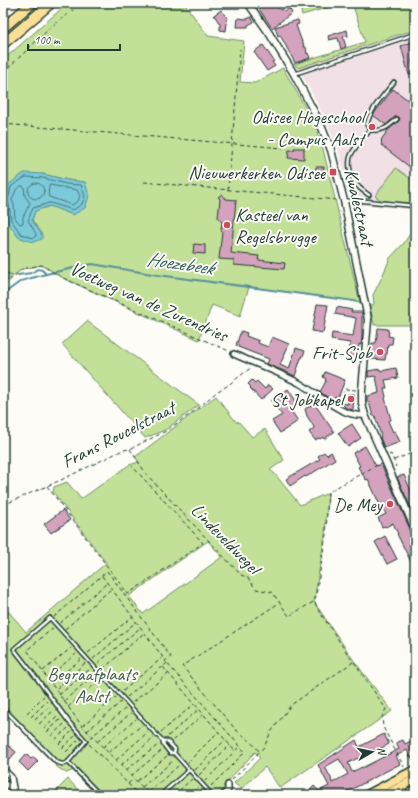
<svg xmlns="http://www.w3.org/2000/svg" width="418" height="798" font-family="Caveat,sans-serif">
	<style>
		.built { fill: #f1e1e6 }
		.green { fill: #c2e098; stroke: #708e66; fill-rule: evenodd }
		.water { fill: #7bc9da; stroke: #569198 }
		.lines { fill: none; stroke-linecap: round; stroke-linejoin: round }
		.shore { stroke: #447576; stroke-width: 1 }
		.stream { stroke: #569198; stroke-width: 2 }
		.building { fill: #d5a2bd; stroke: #1f3d34; fill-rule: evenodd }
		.service-casing { stroke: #1f3d34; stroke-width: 5.5 }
		.minor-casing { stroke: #1f3d34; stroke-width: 8 }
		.tertiary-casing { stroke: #1f3d34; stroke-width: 9 }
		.primary-casing { stroke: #1f3d34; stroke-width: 11 }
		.motorway-casing { stroke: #1f3d34; stroke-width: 12 }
		.path { stroke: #1f3d34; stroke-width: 1; stroke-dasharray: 4 3; stroke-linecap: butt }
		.service { stroke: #fdfcf7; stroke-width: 2.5 }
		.minor { stroke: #fdfcf7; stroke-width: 5 }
		.tertiary { stroke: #fdfcf7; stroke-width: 6 }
		.primary { stroke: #fbdf96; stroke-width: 8 }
		.motorway { stroke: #fbdf96; stroke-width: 9 }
		.poi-dot { fill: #d1495b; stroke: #fdfcf7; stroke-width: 1.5 }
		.labels { text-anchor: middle; stroke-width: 4; stroke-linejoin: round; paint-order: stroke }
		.poi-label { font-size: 19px; fill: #1f3d34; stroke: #fdfcf7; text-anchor: end }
		.street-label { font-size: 19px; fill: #1f3d34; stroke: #fdfcf7 }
		.park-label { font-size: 19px; fill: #405e48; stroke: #fdfcf7 }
		.water-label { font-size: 20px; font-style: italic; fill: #36605e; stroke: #fdfcf7 }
	</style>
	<rect width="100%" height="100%" fill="#fdfcf7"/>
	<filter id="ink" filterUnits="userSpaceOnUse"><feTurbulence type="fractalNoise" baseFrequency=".025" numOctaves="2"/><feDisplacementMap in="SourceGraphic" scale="8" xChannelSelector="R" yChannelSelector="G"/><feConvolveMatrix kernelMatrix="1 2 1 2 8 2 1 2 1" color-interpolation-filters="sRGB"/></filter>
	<g filter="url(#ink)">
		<polygon class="built" points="415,30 415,210 365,205 352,205 338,148 319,106 298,68"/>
		<g class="green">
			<path d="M68,3H184L208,36L244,41L240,82L255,83L283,68L313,121L323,149L360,303L347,300L249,287L240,316L212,305L199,340L63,278L42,265L22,269L3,284V60ZM43,174L67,180L85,182L73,215L50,206L35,211L32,220L42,235L4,197Z"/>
			<polygon points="298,3 344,3 302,15"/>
			<polygon points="352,3 415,3 415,30 391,37 298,68 294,64 365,42"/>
			<polygon points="396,168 415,182 415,203 382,201 375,196"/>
			<polygon points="415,226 415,325 374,325 370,306 374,304 373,295 382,277 390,258 404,243"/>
			<polygon points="87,321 199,405 165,430 145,438 62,344"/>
			<path d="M216,396L237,423L238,421L252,437L265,429L284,460L270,470L274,473L300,505L328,493L325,534L314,602L355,662L392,711L280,788L265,767L241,789L234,783L260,758L255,752L223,786L226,790L220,795H98L74,770L66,773L57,767L3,711V605L26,632L106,563L53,492L54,487L67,482L81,499L129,465L139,462L135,457ZM208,541L222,557L143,614L129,596Z"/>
			<polygon points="68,779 83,795 52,795"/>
		</g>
		<polygon class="water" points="24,173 43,174 67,180 85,182 89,196 85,208 73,215 50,206 35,211 32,220 42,235 42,239 33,242 18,237 7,221 4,197 8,185"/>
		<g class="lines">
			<g class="shore">
				<polygon points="26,177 43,178 66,184 81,185 85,196 82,204 73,210 51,203 49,203 33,208 28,220 36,234 36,236 33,238 21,234 11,220 9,205 5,200 9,196 11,187"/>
				<circle cx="36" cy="191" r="8"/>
				<path d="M50,185L77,190L80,196L78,201L72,205L49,197C48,195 48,187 50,185Z"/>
				<polygon points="21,186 23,186 24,187 25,196 30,203 23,217 23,223 21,224 20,224 15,218 14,205 12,200 16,190"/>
			</g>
			<g class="stream">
				<polyline points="3,273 12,275"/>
				<polyline points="18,275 31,273 38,269 42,270 46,274"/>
				<polyline points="3,291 6,292 21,281 46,274 92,264 158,275 347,300 359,302"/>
				<polyline points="411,315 415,315"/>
			</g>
		</g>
		<g class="building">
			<polygon points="255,3 276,3 280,10 283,9 285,11 289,8 292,13 272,28"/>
			<polygon points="221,10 228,19 226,20 227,23 226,31 220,30 220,24 214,15"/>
			<polygon points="251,17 254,22 248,25 248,27 237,27 238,18 247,19"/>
			<polygon points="298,20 299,24 296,25 299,34 302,42 303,42 304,47 306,47 307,54 308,53 310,58 295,63 280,35 278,36 275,27"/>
			<polygon points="347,30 348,36 343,37 346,47 341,49 338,38 329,40 328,36"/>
			<polygon points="415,41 415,59 412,60 415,73 409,75 401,46"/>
			<polygon points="263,45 274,61 272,62 275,66 267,71 254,52"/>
			<polygon points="393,89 415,105 415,171 381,145 382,143 381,142 382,141 381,140 389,129 399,121 400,118 396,116 386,125 373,115"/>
			<polygon points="294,148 304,148 304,159 288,158 289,150 294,150"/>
			<polygon points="316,167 324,167 323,177 322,178 315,178"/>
			<polygon points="222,194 226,199 236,200 231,253 259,256 258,260 285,263 284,269 234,265 234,260 219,259 222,231 221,230 222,222 218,218 220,199 218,197"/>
			<polygon points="194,244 205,245 205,254 193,253"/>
			<polygon points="317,304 328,305 323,333 312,331"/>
			<polygon points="337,307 352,310 351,312 362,312 362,338 361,345 359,344 358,359 349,358 350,343 331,340 332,333 353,336 356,318 335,314"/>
			<polygon points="378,328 388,329 388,332 389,332 388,336 393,337 392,344 388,344 387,354 386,354 385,360 371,359 372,343 376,343"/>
			<polygon points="241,331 247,333 246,336 259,341 258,343 268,347 272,337 289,344 280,365 289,369 296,348 305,351 302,358 301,358 295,376 286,372 286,371 284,371 267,364 269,359 238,347 239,346 236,345"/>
			<polygon points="396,368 398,378 385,380 387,388 384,388 386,397 385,398 391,420 388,421 393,432 395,431 400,442 384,448 380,437 381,436 375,416 373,416 369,402 367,402 367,396 379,393 376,376 368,377 368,371 380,369 381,371"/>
			<polygon points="325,372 345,380 338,398 335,397 333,401 320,392 326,381 325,381 326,379 323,377"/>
			<polygon points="252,380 255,383 257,381 265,389 268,385 273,389 261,400 250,388 251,387 248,384"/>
			<polygon points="288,389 298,404 290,409 298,421 280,433 272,421 282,415 271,401"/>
			<polygon points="348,394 354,394 353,409 352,410 346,408 341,403 348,404"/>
			<polygon points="314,403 334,432 324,439 323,437 320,439 319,438 315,440 309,432 314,428 314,427 307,416 305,409"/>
			<polygon points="352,424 361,438 348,447 338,433"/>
			<polygon points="365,446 376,466 381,464 409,527 408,528 415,541 415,570 397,534 398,534 393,523 386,527 385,526 382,527 378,518 386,514 380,503 379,503 368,479 366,480 358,467 360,466 353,453"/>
			<polygon points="324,452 327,455 331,452 335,459 306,477 305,476 290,486 286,479 320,459 318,456"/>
			<polygon points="404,475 412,493 415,492 415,506 411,508 397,477"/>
			<polygon points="63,510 70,520 51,533 44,524"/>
			<polygon points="385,536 397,559 387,564 375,542"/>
			<path d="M384,734L389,744L359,760L358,758L348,763L352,772L362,767V768L399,749L396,743L403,740L405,744L415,739V765L411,756L410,757L407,750L396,756L400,764L341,795H306L314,786L319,791L329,786L318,765L356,740L359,747ZM339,759L348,774L332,783L331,778L325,767Z"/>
			<polygon points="3,742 8,747 9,746 16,752 9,760 7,760 3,756"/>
			<polygon points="26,754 31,759 34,757 38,761 28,771 19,762"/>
		</g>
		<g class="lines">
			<defs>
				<g id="service">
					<polyline points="294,74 415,34"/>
					<path d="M370,130L367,125C370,109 384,95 394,82"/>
					<path d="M369,195C365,192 360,189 357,185C351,178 347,164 351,155C355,146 364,138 370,130C383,132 388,127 397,119"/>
					<polyline points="345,201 365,201 415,206"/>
					<path d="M3,708L56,762C61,764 63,765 68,762"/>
					<polyline points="174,753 212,795"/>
					<polyline points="165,791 189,770"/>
					<polyline points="100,795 68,762 86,741 69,722 38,680 14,649 50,618 151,729 163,741 167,741 175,749 174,753 170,753 163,744 163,741"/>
				</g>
				<g id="minor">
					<path d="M234,354C256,364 278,372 299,383C319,394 342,418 365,415"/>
					<polyline points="3,769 11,777 13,788 8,795"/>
					<polyline points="3,783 13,788"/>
					<polyline points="401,785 405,795"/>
					<polyline points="223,795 228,790 228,785"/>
				</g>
				<polyline id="tertiary" points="248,3 269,33 294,74 320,123 331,150 344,201 367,314 368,320 362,390 362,404 365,415 415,529"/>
				<g id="primary">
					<polyline points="367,795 415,770"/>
					<polyline points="385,795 415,779"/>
				</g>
				<g id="motorway">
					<polyline points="3,28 32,3"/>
					<polyline points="3,44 51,3"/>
				</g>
			</defs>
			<use href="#service" class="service-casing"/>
			<use href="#minor" class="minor-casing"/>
			<use href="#tertiary" class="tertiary-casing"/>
			<use href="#primary" class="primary-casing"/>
			<use href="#motorway" class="motorway-casing"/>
			<g class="path">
				<polyline points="3,73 52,26 82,3"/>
				<polyline points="359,119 364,122"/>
				<polyline points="3,124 283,148"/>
				<polyline points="144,182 337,200"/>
				<polyline points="228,190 232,144 240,49"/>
				<polyline points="3,283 7,283 22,269 41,265 63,278 229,351"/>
				<polyline points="340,402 345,389 356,390"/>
				<polyline points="130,449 147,475 241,575 247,577 256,589 272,592 289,616 315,601"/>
				<polyline points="389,455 391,454 396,466 395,467"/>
				<polyline points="394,460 415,452"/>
				<polyline points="47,486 128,594 203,543 132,466"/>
				<polyline points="3,505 61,480 123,450 130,449 166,431 193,412 218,391 227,386 248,370 251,368"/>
				<polyline points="102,576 165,660"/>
				<polyline points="54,617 107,571 171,657 165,661 245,752 211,786"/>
				<polyline points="60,623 107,583"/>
				<polyline points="53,628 27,650 82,726 150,795"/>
				<polyline points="65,629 111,589"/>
				<polyline points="3,648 10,649"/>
				<polyline points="88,653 132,617"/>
				<polyline points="93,659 136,622"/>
				<polyline points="354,662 386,709 382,717 383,727 404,767"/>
				<polyline points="98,663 140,628"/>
				<polyline points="163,667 235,751 240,746"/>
				<polyline points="103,669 144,633"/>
				<polyline points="43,671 71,648"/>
				<polyline points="47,678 76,654"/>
				<polyline points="51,684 81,659"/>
				<polyline points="56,689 85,663"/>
				<polyline points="123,691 163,657"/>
				<polyline points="59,695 90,669"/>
				<polyline points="127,697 167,663"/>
				<polyline points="64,701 95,674"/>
				<polyline points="133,702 168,674"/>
				<polyline points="68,707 100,680"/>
				<polyline points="27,713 44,696"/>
				<polyline points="31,717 47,701"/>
				<polyline points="35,720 51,705"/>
				<polyline points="39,724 54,710"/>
				<polyline points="82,726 116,697"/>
				<polyline points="44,729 58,715"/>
				<polyline points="87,731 121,702"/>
				<polyline points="47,732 61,719"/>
				<polyline points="161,732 194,704"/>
				<polyline points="51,736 64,724"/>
				<polyline points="168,736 199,709"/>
				<polyline points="90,738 126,708"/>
				<polyline points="55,740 68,728"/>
				<polyline points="174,740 203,715"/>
				<polyline points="98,741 131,713"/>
				<polyline points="59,744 71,732"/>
				<polyline points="89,744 139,795"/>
				<polyline points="103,747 136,719"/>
				<polyline points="62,748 75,736"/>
				<polyline points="259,751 248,739 236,730 182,666 279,603"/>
				<polyline points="66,752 78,740"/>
				<polyline points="109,752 142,725"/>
				<polyline points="116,760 148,732"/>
				<polyline points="188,762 218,732"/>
				<polyline points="121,765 154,738"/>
				<polyline points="126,770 158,745"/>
				<polyline points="195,770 225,740"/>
				<polyline points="199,775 230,745"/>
				<polyline points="131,776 162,750"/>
				<polyline points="232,780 264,747 271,732 291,705 353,662 317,608 315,601 326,535 328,492 379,464"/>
				<polyline points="137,781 167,756"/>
				<polyline points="205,781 235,751"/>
				<polyline points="128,784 133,779"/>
				<polyline points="142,787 174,760"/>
				<polyline points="149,792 179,765"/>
				<polyline points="174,795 192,779"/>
				<polyline points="190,795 198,787"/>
			</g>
			<use href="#service" class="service"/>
			<use href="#minor" class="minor"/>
			<use href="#tertiary" class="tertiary"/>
			<use href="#primary" class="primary"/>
			<use href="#motorway" class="motorway"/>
		</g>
	</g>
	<g class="poi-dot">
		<circle cx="372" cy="127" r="4"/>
		<rect x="329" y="168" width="8" height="8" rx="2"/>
		<circle cx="227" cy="225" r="4"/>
		<circle cx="380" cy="352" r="4"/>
		<circle cx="351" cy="399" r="4"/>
		<circle cx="390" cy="504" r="4"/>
	</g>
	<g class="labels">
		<g class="poi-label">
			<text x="364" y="123">Odisee Hogeschool<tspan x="364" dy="22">- Campus Aalst</tspan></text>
			<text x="325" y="179">Nieuwerkerken Odisee</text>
			<text x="235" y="221" text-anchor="start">Kasteel van<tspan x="235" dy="22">Regelsbrugge</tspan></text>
			<text x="372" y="359">Frit-Sjob</text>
			<text x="343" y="406">St Jobkapel</text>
			<text x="382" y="511">De Mey</text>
		</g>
		<g class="street-label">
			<text transform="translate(360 207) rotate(77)" y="7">Kwalestraat</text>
			<text transform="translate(149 301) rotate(24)" y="7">Voetweg van de Zurendries</text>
			<text transform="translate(118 434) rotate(-27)" y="7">Frans Roucelstraat</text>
			<text transform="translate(226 538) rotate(46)" y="7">Lindeveldwegel</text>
		</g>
		<g class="park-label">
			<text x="92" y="680">Begraafplaats<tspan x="92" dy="22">Aalst</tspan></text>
		</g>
		<g class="water-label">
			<text transform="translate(180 263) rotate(8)" y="7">Hoezebeek</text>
		</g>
	</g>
	<rect width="418" height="798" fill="none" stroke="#fdfcf7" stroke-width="16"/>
	<rect x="8" y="8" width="402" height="782" fill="none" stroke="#1f3d34" stroke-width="1.5" filter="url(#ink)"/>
	<g transform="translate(372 752) rotate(81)" stroke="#fdfcf7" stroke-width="3" paint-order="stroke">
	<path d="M0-3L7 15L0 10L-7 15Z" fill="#1f3d34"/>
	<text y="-6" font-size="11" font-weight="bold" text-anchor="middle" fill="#1f3d34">N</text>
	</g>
	<path d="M28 44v6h92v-6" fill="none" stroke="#1f3d34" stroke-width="2"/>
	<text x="34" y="44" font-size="12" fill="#1f3d34" stroke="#fdfcf7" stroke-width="3" paint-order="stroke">100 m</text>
</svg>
